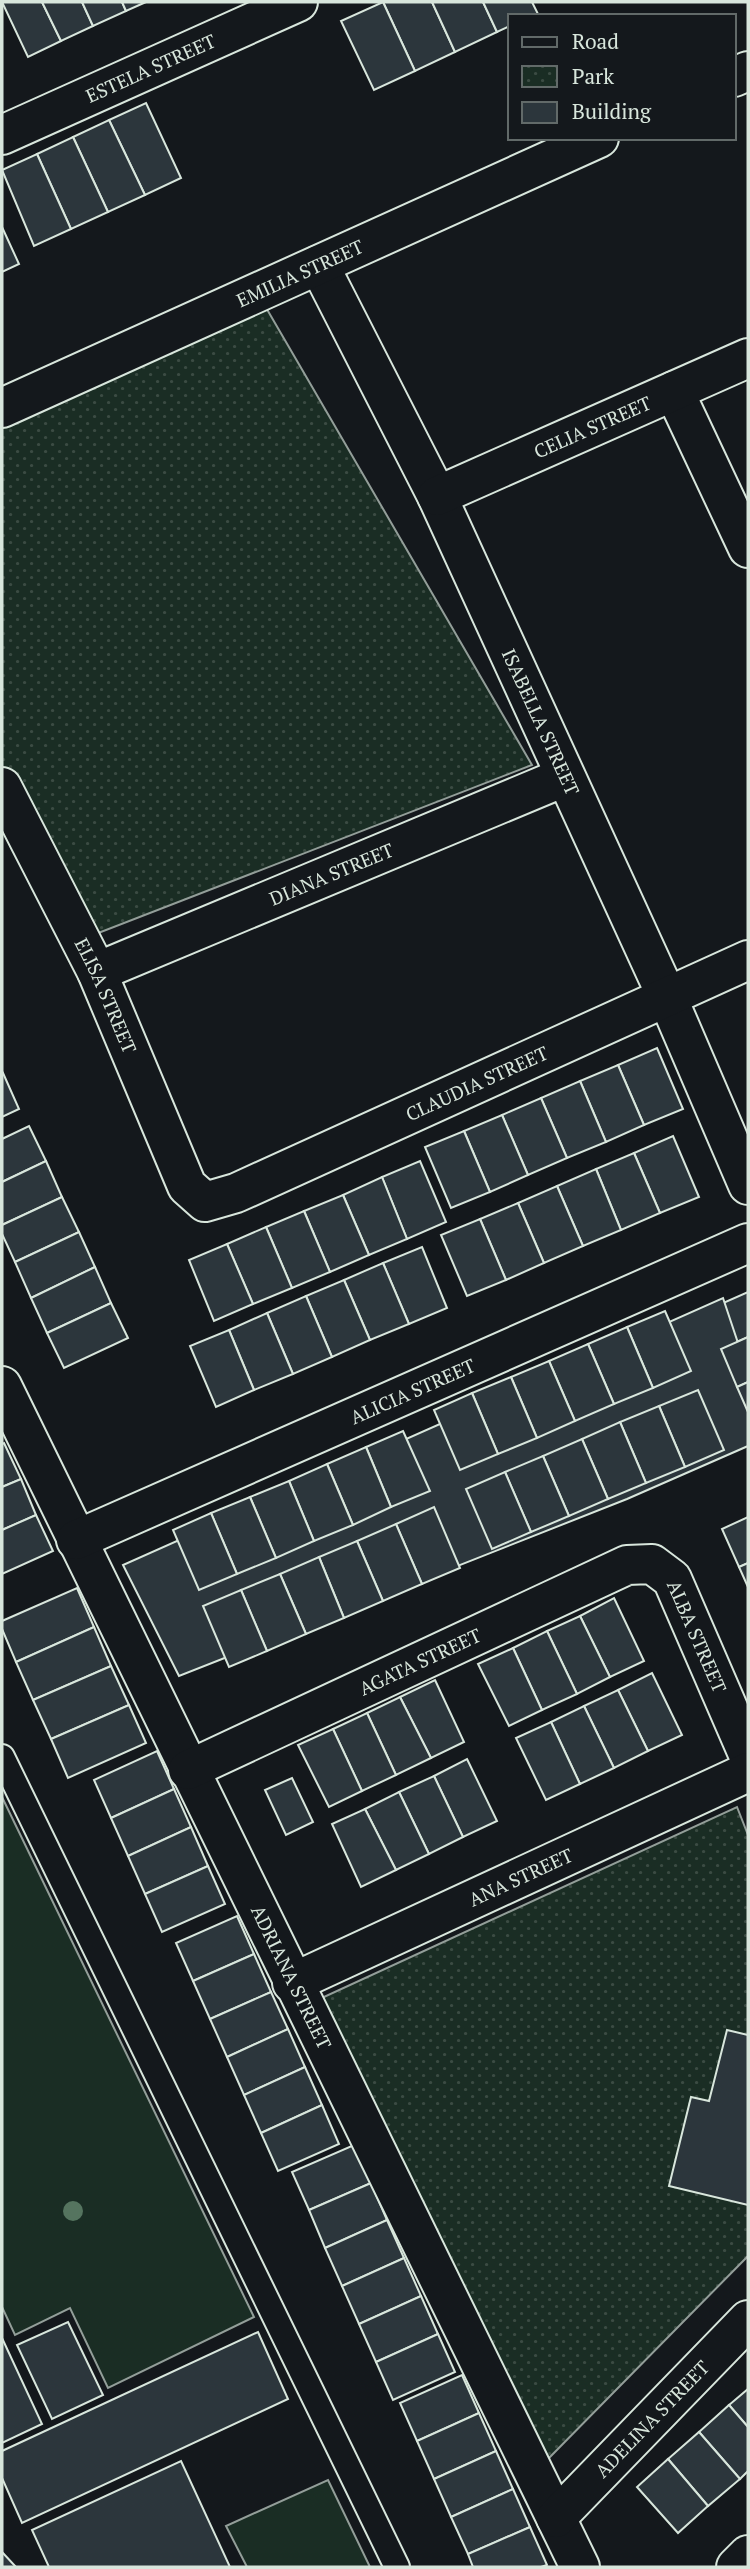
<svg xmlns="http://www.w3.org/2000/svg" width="750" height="2569" font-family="'PT Serif',serif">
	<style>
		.green { fill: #1a2d24; stroke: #939e99; stroke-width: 2 }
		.park { fill: url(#park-dots); stroke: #939e99; stroke-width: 2 }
		.building { fill: #2c363c; stroke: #d8e6dc; stroke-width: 2 }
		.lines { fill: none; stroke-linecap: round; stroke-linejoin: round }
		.lane-casing { stroke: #d8e6dc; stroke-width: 28 }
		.street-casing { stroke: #d8e6dc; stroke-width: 42 }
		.lane { stroke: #14181c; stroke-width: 24 }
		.street { stroke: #14181c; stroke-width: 38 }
		.tree { fill: #55745f }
		.labels { text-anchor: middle; stroke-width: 5; stroke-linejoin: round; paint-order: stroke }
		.street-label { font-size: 19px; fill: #d8e6dc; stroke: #14181c }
	</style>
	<defs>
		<pattern id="park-dots" width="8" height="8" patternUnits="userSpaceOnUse" patternTransform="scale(1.75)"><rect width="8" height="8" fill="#1a2d24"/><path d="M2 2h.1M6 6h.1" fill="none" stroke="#3b4b43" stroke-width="1.8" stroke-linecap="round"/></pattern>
	</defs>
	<rect width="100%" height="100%" fill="#14181c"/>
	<g class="green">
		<polygon points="2,1797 254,2317 108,2388 70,2308 15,2335 2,2307"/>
		<polygon points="328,2480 370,2567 247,2567 226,2526"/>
	</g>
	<g class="park">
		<polygon points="261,299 532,765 70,944 2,813 2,408"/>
		<polygon points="737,1807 748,1835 748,2256 548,2459 313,2002"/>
	</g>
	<g class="building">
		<polygon points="2,2 42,2 61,41 28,57"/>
		<polygon points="42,2 82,2 93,26 61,41"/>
		<polygon points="82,2 122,2 126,11 93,26"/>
		<polygon points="122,2 146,2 126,11"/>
		<polygon points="383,2 432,2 455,52 415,71"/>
		<polygon points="383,2 415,71 374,90 341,21"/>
		<polygon points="432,2 483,2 497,32 455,52"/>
		<polygon points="483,2 532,2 538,14 510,16 510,26 497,32"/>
		<polygon points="146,103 181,178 145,195 109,120"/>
		<polygon points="109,120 145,195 108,212 73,137"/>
		<polygon points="73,137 108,212 71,229 37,154"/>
		<polygon points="37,154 71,229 34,246 2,170"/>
		<polygon points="2,227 19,264 2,272"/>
		<polygon points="657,1048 683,1109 644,1125 618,1065"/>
		<polygon points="618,1065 644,1125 606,1142 580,1081"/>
		<polygon points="3,1073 19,1109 2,1117 2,1074"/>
		<polygon points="580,1081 606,1142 567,1158 541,1098"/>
		<polygon points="541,1098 567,1158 528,1175 502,1115"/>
		<polygon points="502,1115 528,1175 490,1192 464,1131"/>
		<polygon points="29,1126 46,1161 2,1182 2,1139"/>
		<polygon points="464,1131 490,1192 451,1208 425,1147"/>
		<polygon points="673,1136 699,1197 660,1213 634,1153"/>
		<polygon points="634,1153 660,1213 621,1230 596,1169"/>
		<polygon points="46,1161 62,1197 2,1225 2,1182"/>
		<polygon points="420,1161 446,1222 407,1239 382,1177"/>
		<polygon points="596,1169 621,1230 583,1246 557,1186"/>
		<polygon points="382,1177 407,1239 369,1255 343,1195"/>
		<polygon points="557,1186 583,1246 544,1263 518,1203"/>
		<polygon points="343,1195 369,1255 330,1272 304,1211"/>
		<polygon points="62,1197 79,1232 15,1262 2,1234 2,1225"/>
		<polygon points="518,1203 544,1263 506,1280 480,1219"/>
		<polygon points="304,1211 330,1272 292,1288 266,1227"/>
		<polygon points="480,1219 506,1280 467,1296 441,1235"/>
		<polygon points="266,1227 292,1288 253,1304 227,1244"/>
		<polygon points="79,1232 95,1267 31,1298 15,1262"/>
		<polygon points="227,1244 253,1304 214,1321 189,1260"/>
		<polygon points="422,1247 447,1308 409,1324 383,1263"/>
		<polygon points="383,1263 409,1324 370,1340 344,1280"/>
		<polygon points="95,1267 111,1303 47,1333 31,1298"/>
		<polygon points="344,1280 370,1340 332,1357 306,1296"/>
		<polygon points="748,1292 748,1337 721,1349 705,1311"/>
		<polygon points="306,1296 332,1357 293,1374 267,1313"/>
		<polygon points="723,1298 748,1373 748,1446 627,1499 179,1676 123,1565"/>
		<polygon points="111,1303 128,1338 64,1368 47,1333"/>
		<polygon points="665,1311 691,1371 653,1388 627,1327"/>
		<polygon points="267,1313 293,1374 254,1390 229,1330"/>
		<polygon points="627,1327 653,1388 614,1404 588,1344"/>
		<polygon points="229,1330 254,1390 216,1407 190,1346"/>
		<polygon points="748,1337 748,1382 737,1387 721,1349"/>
		<polygon points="588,1344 614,1404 575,1421 549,1361"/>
		<polygon points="549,1361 575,1421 537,1438 511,1377"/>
		<polygon points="511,1377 537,1438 498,1454 472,1393"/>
		<polygon points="748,1382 748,1412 737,1387"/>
		<polygon points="698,1390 724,1450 685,1467 659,1406"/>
		<polygon points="472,1393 498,1454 460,1470 434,1410"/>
		<polygon points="659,1406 685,1467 646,1483 620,1422"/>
		<polygon points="620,1422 646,1483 608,1499 582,1439"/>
		<polygon points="403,1431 430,1491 391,1507 366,1447"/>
		<polygon points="582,1439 608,1499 569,1516 543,1456"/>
		<polygon points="4,1443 21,1479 2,1487 2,1444"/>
		<polygon points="366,1447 391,1507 353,1525 327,1464"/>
		<polygon points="543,1456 569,1516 531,1532 505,1472"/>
		<polygon points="327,1464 353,1525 314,1541 289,1481"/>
		<polygon points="505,1472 531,1532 492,1549 466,1489"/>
		<polygon points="21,1479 36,1515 2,1530 2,1487"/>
		<polygon points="289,1481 314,1541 276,1558 250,1497"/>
		<polygon points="250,1497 276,1558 237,1574 211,1513"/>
		<polygon points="434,1507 460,1568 422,1584 396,1524"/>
		<polygon points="211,1513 237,1574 199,1590 173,1530"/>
		<polygon points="36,1515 53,1551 2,1574 2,1530"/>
		<polygon points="748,1517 748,1563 739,1567 722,1529"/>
		<polygon points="396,1524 422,1584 383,1601 357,1541"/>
		<polygon points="357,1541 383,1601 344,1618 319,1557"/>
		<polygon points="319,1557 344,1618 306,1634 280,1574"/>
		<polygon points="748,1563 748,1587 739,1567"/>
		<polygon points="280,1574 306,1634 267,1651 241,1590"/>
		<polygon points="77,1588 94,1627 16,1662 2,1629 2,1621"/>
		<polygon points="241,1590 267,1651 229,1667 203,1606"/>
		<polygon points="614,1598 644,1661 610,1677 580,1616"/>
		<polygon points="580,1616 610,1677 577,1694 547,1631"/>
		<polygon points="94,1627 111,1666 33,1700 16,1662"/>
		<polygon points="547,1631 577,1694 542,1710 513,1648"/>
		<polygon points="513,1648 542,1710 509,1726 478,1664"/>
		<polygon points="111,1666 129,1705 51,1739 33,1700"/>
		<polygon points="652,1673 682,1735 648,1751 618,1690"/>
		<polygon points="435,1680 464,1742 431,1758 400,1697"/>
		<polygon points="618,1690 648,1751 614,1768 584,1706"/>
		<polygon points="400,1697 431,1758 396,1775 367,1713"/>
		<polygon points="129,1705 146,1743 68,1778 51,1739"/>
		<polygon points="584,1706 614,1768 580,1784 551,1722"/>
		<polygon points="367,1713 396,1775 362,1791 333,1729"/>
		<polygon points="551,1722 580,1784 546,1800 516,1738"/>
		<polygon points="333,1729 362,1791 329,1807 298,1745"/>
		<polygon points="157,1751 174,1789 111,1818 94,1780"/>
		<polygon points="467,1759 497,1821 463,1837 434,1776"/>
		<polygon points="434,1776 463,1837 429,1854 399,1792"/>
		<polygon points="292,1778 313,1822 286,1835 265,1790"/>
		<polygon points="174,1789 191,1827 128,1856 111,1818"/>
		<polygon points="399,1792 429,1854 396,1870 365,1809"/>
		<polygon points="365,1809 396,1870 361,1887 332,1824"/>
		<polygon points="191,1827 208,1866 145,1894 128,1856"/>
		<polygon points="208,1866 225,1904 162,1932 145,1894"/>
		<polygon points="237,1916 254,1954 193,1981 176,1943"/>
		<polygon points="254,1954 271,1992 210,2019 193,1981"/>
		<polygon points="271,1992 288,2029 227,2057 210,2019"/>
		<polygon points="288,2029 305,2067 244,2095 227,2057"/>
		<polygon points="727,2030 748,2035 748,2205 669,2186 691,2097 709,2101"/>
		<polygon points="305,2067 322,2105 261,2133 244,2095"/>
		<polygon points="322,2105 339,2144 278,2171 261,2133"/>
		<polygon points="354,2145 371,2183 309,2210 292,2172"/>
		<polygon points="371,2183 387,2220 325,2248 309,2210"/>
		<polygon points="387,2220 404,2258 342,2286 325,2248"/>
		<polygon points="404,2258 421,2296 359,2324 342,2286"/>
		<polygon points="421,2296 438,2334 376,2362 359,2324"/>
		<polygon points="68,2322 103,2395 52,2419 17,2345"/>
		<polygon points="258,2332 288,2399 22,2523 2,2478 2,2451"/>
		<polygon points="438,2334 455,2372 393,2400 376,2362"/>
		<polygon points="2,2338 42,2424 2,2443"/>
		<polygon points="462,2375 479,2413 417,2441 400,2403"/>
		<polygon points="748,2389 748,2427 729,2405"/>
		<polygon points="729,2405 748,2427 748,2471 740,2479 699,2432"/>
		<polygon points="479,2413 496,2451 434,2479 417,2441"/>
		<polygon points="699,2432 740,2479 708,2506 668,2459"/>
		<polygon points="496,2451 513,2489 451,2517 434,2479"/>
		<polygon points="668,2459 708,2506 678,2533 637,2487"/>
		<polygon points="181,2461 230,2567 49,2567 32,2530"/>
		<polygon points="513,2489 530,2527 468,2554 451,2517"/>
		<polygon points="530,2527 547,2565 541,2567 473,2567 468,2554"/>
		<polygon points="2,2552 16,2567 2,2567"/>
	</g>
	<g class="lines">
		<defs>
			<polyline id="lane" points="2,1757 397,2567"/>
			<g id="street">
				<polyline points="734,77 748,71"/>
				<path id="s1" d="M2,135L298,2"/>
				<path id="s2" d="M319,265L437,496L668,999L748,1185"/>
				<polyline points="674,391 748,548"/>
				<path id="s3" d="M2,408L599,138"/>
				<path id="s4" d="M437,496L748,358"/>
				<path id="s5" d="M2,787L97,972L187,1186L205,1202L236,1193L748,960"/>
				<path id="s6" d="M97,972L564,777"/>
				<path id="s7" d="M2,1386L580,2567"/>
				<path id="s8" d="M76,1540L748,1243"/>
				<path id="s9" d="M188,1770L627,1565L652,1564L672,1579L748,1754"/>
				<path id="s10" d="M292,1983L748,1772"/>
				<path id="s11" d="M556,2518L748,2320"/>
				<polyline points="736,2567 748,2555"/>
			</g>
		</defs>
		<use href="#lane" class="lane-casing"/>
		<use href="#street" class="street-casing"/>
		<use href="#lane" class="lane"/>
		<use href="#street" class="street"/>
	</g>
	<circle class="tree" cx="73" cy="2211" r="10"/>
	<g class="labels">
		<g class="street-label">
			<text dy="7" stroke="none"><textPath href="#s1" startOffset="163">ESTELA STREET</textPath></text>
			<text dy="7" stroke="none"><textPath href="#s3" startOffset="327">EMILIA STREET</textPath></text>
			<text dy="7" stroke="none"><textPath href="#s4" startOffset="170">CELIA STREET</textPath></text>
			<text dy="7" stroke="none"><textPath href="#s2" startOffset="508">ISABELLA STREET</textPath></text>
			<text dy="7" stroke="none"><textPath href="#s6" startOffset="254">DIANA STREET</textPath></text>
			<text dy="7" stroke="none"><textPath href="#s5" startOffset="233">ELISA STREET</textPath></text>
			<text dy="7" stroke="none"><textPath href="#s5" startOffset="761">CLAUDIA STREET</textPath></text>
			<text dy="7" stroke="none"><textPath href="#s8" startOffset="368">ALICIA STREET</textPath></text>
			<text dy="7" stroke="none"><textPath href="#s9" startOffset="597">ALBA STREET</textPath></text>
			<text dy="7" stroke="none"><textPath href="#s9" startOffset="256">AGATA STREET</textPath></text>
			<text dy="7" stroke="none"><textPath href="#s10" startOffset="252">ANA STREET</textPath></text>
			<text dy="7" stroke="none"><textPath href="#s7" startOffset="658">ADRIANA STREET</textPath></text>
			<text dy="7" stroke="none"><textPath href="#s11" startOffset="138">ADELINA STREET</textPath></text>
		</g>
	</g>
	<rect width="750" height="2569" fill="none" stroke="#d8e6dc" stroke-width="7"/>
	<rect x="508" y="14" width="228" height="126" fill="#14181c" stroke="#626a69" stroke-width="2"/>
	<rect x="522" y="37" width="35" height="10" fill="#14181c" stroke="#626a69" stroke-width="2"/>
	<text x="572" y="49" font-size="21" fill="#d8e6dc">Road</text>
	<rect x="522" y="66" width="35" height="21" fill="url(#park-dots)" stroke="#626a69" stroke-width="2"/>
	<text x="572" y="84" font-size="21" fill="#d8e6dc">Park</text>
	<rect x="522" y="102" width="35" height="21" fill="#2c363c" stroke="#626a69" stroke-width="2"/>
	<text x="572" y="119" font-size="21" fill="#d8e6dc">Building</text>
</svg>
